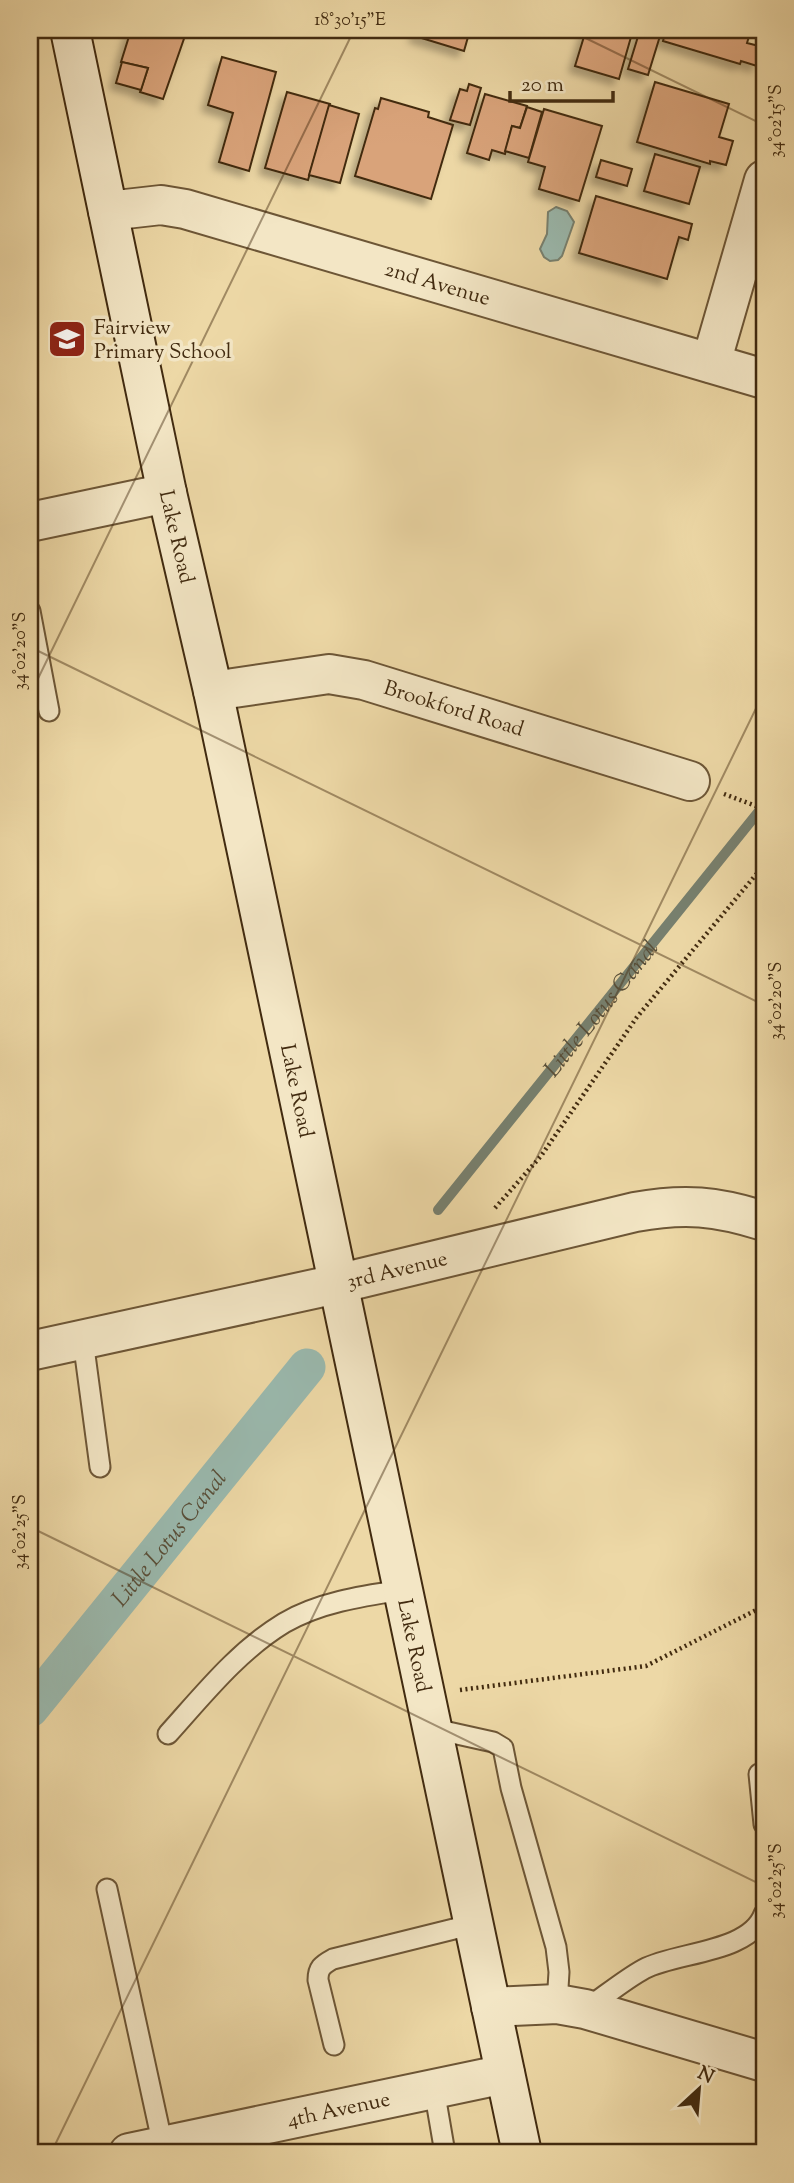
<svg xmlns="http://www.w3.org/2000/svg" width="794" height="2183" font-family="'Sorts Mill Goudy',serif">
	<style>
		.water { fill: #9ab9ae; stroke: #77806f; stroke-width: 2 }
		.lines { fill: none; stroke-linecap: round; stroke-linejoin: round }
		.stream { stroke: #77806f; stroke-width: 10 }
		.canal { stroke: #9ab9ae; stroke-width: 37 }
		.building { fill: #d9a37a; stroke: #422b10; stroke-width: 2; filter: url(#shadow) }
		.lane-casing { stroke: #6d5636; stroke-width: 23 }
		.street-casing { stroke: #6d5636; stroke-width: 42 }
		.secondary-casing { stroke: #422b10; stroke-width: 42 }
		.path { stroke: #422b10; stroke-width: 4.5; stroke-dasharray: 2 3.5; stroke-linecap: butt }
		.lane { stroke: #f3e6c5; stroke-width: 19 }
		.street { stroke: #f3e6c5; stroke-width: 38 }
		.secondary { stroke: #f3e6c5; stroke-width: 38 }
		.ticks { fill: none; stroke: #422b10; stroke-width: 2; stroke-opacity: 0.45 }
		.labels { text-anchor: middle; stroke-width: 7; stroke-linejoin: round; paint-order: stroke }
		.street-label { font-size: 21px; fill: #422b10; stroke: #f3e6c5 }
		.poi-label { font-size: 21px; fill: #422b10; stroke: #f3e6c5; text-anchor: start }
		.water-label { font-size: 23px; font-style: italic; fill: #584e38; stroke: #f3e6c5 }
		.neatline { fill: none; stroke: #422b10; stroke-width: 2.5 }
		.ticks-label { font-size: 18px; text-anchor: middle; fill: #422b10 }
	</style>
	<defs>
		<filter id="shadow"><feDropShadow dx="-6" dy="6" stdDeviation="3.5" flood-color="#0004"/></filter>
	</defs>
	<rect width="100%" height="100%" fill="#edd8a6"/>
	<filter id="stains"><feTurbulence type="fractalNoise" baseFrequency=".00286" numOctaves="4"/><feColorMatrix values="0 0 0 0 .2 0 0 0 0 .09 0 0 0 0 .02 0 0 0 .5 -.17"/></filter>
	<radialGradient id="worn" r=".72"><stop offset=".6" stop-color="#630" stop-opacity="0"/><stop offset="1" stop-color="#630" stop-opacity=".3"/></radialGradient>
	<polygon class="water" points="556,207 567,211 574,222 562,256 558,260 550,261 544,257 540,249 547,234 548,212"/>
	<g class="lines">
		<path class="stream" id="s1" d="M438,1210L764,805"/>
		<path class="canal" id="s2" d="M30,1709L307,1367"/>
	</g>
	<g class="building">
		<polygon points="131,30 187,30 163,99 140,92 148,68 121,62"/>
		<polygon points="417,30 470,30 464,51 415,36"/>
		<polygon points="586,30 633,30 619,79 575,66"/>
		<polygon points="640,30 666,30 664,37 660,36 648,75 628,69"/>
		<polygon points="666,30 751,30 747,43 763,47 757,66 741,61 740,64 663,41"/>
		<polygon points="222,57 276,72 249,171 219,162 233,113 208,105"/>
		<polygon points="122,62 148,68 141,90 116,83"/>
		<polygon points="655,82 729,104 719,137 733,141 726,165 710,161 710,164 637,142"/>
		<polygon points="469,84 481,88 470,125 450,120 460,89 467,91"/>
		<polygon points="287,92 330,104 308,180 265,168"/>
		<polygon points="485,94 527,106 520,128 512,126 505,154 492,150 489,160 467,153"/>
		<polygon points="381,98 429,112 428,117 453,125 431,199 355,176 375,108 378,109"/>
		<polygon points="329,105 359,114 340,183 309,175"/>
		<polygon points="527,107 542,112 529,158 505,151 512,126 520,128"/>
		<polygon points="544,109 602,126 579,201 539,189 545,167 528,162"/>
		<polygon points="655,154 700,167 689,204 644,191"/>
		<polygon points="601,160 632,169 627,186 596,177"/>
		<polygon points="596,196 692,224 688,240 679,237 667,279 579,253"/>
	</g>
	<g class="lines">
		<defs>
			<g id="lane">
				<polyline points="30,611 49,711"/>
				<polyline points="83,1340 100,1467"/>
				<polyline points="430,1728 493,1742 503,1748 511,1788 556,1947 559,1972 557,2004"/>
				<path d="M168,1734C204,1694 238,1651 284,1623C320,1602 363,1596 403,1590"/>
				<polyline points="759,1774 764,1824"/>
				<polyline points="107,1889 163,2146"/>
				<path d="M586,2009C605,1996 624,1980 644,1969C676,1952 750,1953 764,1914"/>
				<path d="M334,2045L318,1980C318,1968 322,1965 333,1959L474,1924"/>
				<polyline points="434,2089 445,2153"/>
			</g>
			<g id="street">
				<path id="s3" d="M108,211L161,205L185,209L764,379"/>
				<polyline points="711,363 764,180"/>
				<polyline points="30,522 167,493"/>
				<path id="s4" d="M213,691L329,674L364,680L690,781"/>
				<path id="s5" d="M30,1351L337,1284L635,1212C685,1203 716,1206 764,1221"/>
				<polyline points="491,2007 557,2004 585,2009 764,2062"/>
				<path id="s6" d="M129,2153L505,2074"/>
			</g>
			<g id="secondary">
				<path id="s7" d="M70,30L167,493L213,691L522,2153"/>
			</g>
		</defs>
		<use href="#lane" class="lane-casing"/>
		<use href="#street" class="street-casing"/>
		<use href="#secondary" class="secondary-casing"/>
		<g class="path">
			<polyline points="724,794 764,809"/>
			<polyline points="495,1208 541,1156 637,1017 764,865"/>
			<polyline points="460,1690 646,1666 764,1606"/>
		</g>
		<use href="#lane" class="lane"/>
		<use href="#street" class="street"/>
		<use href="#secondary" class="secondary"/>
	</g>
	<path class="ticks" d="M569,30L764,125M30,647L764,1005M30,695L354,30M30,1527L764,1886M51,2153L764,692"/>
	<defs>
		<symbol id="school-square" viewBox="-11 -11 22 22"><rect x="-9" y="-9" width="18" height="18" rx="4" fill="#8f2418" stroke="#f3e6c5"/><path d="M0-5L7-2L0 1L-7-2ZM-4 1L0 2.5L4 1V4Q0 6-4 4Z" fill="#fff"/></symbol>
	</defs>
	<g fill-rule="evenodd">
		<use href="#school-square" x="45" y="317" width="44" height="44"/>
	</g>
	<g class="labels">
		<g class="street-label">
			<text dy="7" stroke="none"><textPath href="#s3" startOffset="341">2nd Avenue</textPath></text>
			<text dy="7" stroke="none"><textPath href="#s7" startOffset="518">Lake Road</textPath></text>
			<text dy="7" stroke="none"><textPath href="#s4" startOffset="247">Brookford Road</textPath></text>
			<text dy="7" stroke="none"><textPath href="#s7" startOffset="1085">Lake Road</textPath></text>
			<text dy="7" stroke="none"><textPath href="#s5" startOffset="376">3rd Avenue</textPath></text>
			<text dy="7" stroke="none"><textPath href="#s7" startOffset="1652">Lake Road</textPath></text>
			<text dy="7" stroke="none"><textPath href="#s6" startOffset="214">4th Avenue</textPath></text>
		</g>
		<g class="poi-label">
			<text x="94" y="334">Fairview<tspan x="94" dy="24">Primary School</tspan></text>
		</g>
		<g class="water-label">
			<text dy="8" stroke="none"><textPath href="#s1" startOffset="259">Little Lotus Canal</textPath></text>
			<text dy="8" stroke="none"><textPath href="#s2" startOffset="220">Little Lotus Canal</textPath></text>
		</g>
	</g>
	<rect width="794" height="2183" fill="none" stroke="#edd8a6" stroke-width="77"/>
	<g transform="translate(699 2089) rotate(26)" stroke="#f3e6c5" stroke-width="5" paint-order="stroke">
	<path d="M0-5L12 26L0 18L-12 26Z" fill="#422b10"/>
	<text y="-10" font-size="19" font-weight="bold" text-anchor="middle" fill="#422b10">N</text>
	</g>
	<path d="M510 91v10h103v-10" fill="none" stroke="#422b10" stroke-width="3.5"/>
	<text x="521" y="91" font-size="21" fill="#422b10" stroke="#f3e6c5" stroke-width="5" paint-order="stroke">20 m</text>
	<rect x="38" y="38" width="718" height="2106" class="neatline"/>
	<g class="ticks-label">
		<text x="350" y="25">18°30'15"E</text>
		<text transform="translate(775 121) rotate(-90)" y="6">34°02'15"S</text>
		<text transform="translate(19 651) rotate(-90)" y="6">34°02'20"S</text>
		<text transform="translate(775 1001) rotate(-90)" y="6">34°02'20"S</text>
		<text transform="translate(19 1532) rotate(-90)" y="6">34°02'25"S</text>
		<text transform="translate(775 1881) rotate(-90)" y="6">34°02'25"S</text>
	</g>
	<rect width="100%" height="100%" filter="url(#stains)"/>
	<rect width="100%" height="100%" fill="url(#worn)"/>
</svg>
